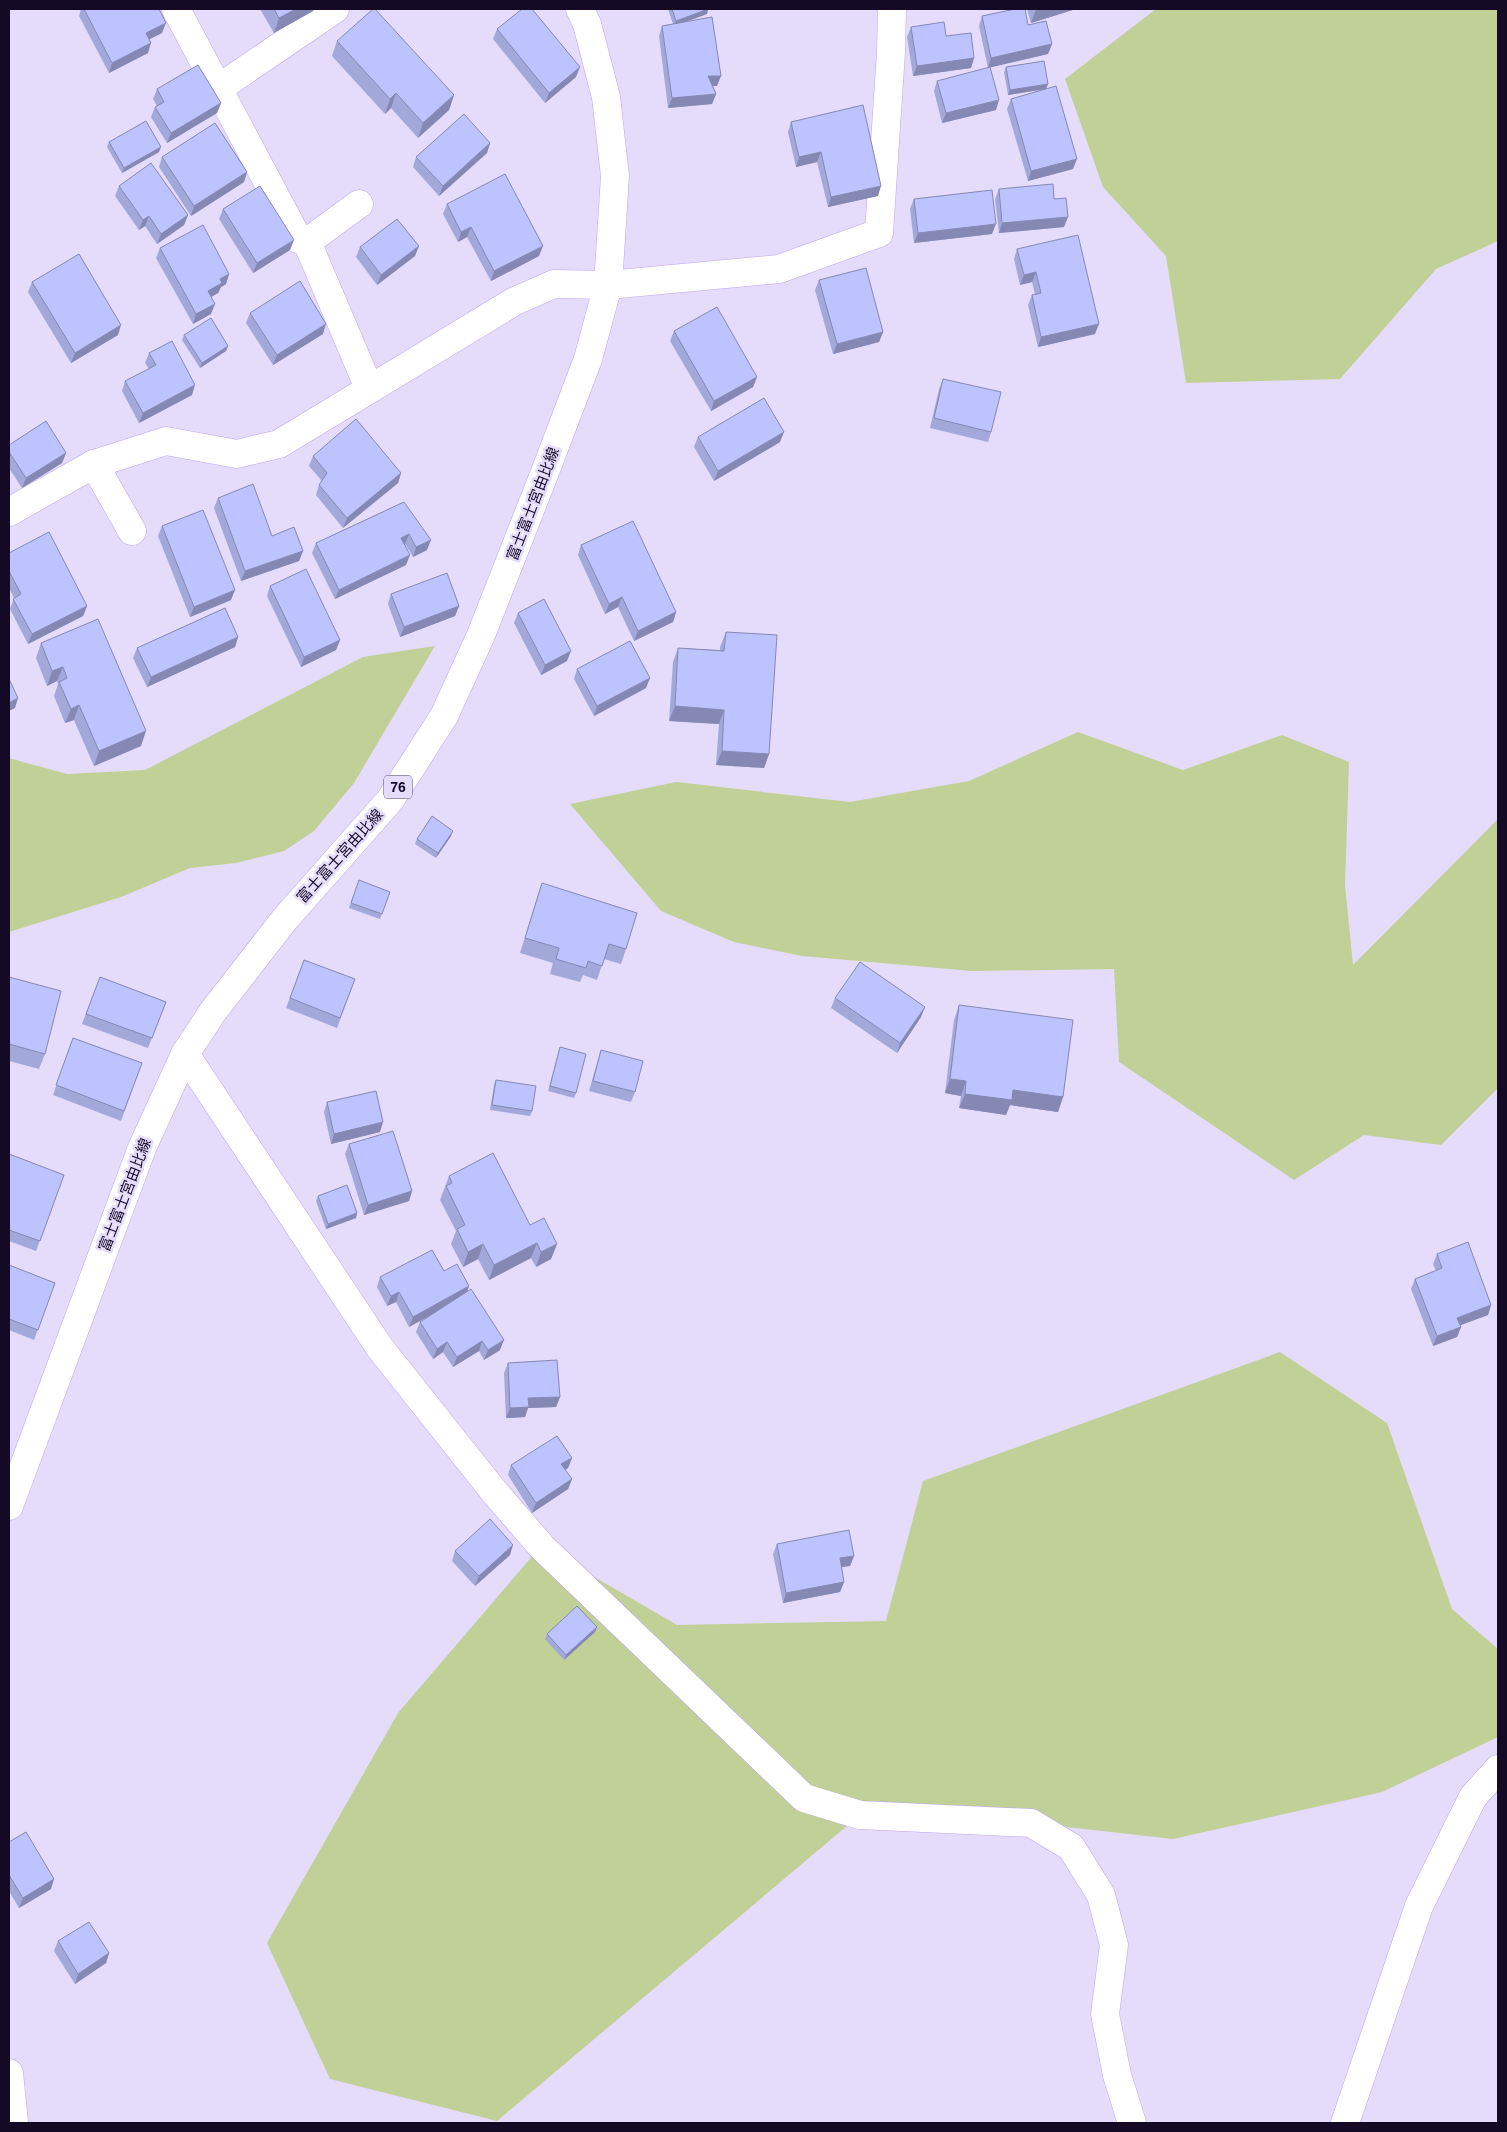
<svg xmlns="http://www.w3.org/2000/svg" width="1507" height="2132" font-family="Arial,'Noto Sans JP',sans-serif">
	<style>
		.green { fill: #c1d096 }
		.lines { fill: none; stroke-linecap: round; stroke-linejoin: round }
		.street-casing { stroke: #bfa5f1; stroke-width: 29 }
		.primary-casing { stroke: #bfa5f1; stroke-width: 29 }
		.street { stroke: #fff; stroke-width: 28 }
		.primary { stroke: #fff; stroke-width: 28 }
		.wall { fill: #a3a8db }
		.shaded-wall { fill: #8488b2 }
		.building { fill: #bdc3ff; stroke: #8488b2 }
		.labels { text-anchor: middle; stroke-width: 5; stroke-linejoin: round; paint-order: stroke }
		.shield { fill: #e5dbfb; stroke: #534965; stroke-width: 1 }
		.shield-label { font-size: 14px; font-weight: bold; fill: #150a25 }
		.street-label { font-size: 15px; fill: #150a25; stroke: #e5dbfb }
	</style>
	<rect width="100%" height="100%" fill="#e5dbfb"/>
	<g class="green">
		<polygon points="1156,9 1498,9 1498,241 1436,269 1340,379 1186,383 1166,256 1103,187 1065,79"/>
		<polygon points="435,646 354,783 314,831 284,851 236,863 190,868 121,897 9,932 9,758 67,774 145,770 363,657"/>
		<polygon points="1078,732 1183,770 1282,735 1349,762 1345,885 1353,965 1498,819 1498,1088 1441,1145 1364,1135 1294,1180 1119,1062 1114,969 972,971 802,956 734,942 661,911 570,804 676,782 850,802 969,781"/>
		<polygon points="1280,1352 1387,1423 1452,1609 1498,1649 1498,1737 1382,1792 1173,1839 1031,1823 860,1815 497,2121 330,2079 267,1943 398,1713 541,1546 677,1625 886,1621 923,1481"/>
	</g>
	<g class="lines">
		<defs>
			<g id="street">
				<polyline points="176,9 298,239 307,242 369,388"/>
				<polyline points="219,88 335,9"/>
				<polyline points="307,242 359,204"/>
				<polyline points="94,464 132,531"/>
				<polyline points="9,512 94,464 166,441 237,454 279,444 515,301 554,284 608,285 779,269 879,233 891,52 892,9"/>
				<polyline points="185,1054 380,1348 492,1489 541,1546 804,1798 860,1815 1031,1823 1071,1847 1101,1895 1114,1945 1105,2014 1117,2075 1132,2123"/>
				<polyline points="9,2073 14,2123"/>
				<polyline points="1345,2123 1419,1906 1473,1797 1498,1769"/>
			</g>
			<polyline id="primary" points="9,1506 142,1148 185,1054 214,1010 285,919 390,800 444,716 481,635 545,472 588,359 608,285 615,176 606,97 587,24 580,9"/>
		</defs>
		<use href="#street" class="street-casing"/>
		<use href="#primary" class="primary-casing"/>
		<use href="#street" class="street"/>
		<use href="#primary" class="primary"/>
	</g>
	<g class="wall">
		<polygon points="81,9 159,9 162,33 149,39 148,53 109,73 79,16"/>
		<polygon points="260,9 314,9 313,11 274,33"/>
		<polygon points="668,9 708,9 707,14 686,22 717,86 713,86 716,94 712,104 668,108 659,36 662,26 673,24"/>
		<polygon points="1027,9 1076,9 1031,23"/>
		<polygon points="982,16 1028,25 1052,44 1048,54 990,67 996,110 942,123 934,91 937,81 988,68 979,26"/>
		<polygon points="911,27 974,58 971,68 913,76 907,37"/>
		<polygon points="497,29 576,77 545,103 493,39"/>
		<polygon points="337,41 454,95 449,110 418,138 391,108 385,114 332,56"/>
		<polygon points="1006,67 1048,84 1046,88 1073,169 1028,181 1007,109 1011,99 1044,89 1008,95 1004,72"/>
		<polygon points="157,89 221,103 217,113 167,143 151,117 155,107 157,106 153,99"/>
		<polygon points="791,122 878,196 828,207 817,162 796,167 788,132"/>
		<polygon points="109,142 159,152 122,173 107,147"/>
		<polygon points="490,143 487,153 439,196 413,167 416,157"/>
		<polygon points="162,157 247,172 244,182 191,216 159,167"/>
		<polygon points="119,186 188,215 184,225 157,244 145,226 139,230 115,196"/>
		<polygon points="999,189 1054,199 1064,227 999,233 995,199"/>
		<polygon points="914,199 992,234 914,243 910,209"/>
		<polygon points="447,204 539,256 491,281 467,237 458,242 443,214"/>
		<polygon points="223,209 290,250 253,273 219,219"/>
		<polygon points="360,247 415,256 377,285 356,257"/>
		<polygon points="160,248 229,274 226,284 221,287 218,293 211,297 211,314 193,324 156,258"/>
		<polygon points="1017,249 1095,334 1038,347 1028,305 1032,295 1035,294 1032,282 1020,285 1014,259"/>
		<polygon points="819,280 883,332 879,342 833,354 815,290"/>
		<polygon points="32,282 118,335 71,363 28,292"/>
		<polygon points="250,313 323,334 273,365 246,323"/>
		<polygon points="674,331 757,377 753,387 711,411 670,341"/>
		<polygon points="184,335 228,346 226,351 200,368 182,340"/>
		<polygon points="149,353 192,395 139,423 122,391 125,381 149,369 145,363"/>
		<polygon points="943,379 991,432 988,442 930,428 939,389"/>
		<polygon points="698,437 780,442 714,481 694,447"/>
		<polygon points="9,445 66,453 62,463 22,488 9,468"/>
		<polygon points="313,456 401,473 398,483 343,528 316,495 319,485 322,481 309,466"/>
		<polygon points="218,498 272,536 303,551 299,561 241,581 214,508"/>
		<polygon points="404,502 427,550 413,557 405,544 406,565 335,599 312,553 316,543"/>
		<polygon points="162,526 231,600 190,617 158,536"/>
		<polygon points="581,545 676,612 673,622 634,641 618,607 605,614 578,555"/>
		<polygon points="9,553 87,606 83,616 28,644 10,609 14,598 9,588"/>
		<polygon points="270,586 340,640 336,650 301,667 267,596"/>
		<polygon points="391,594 459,606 455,616 400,637 388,604"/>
		<polygon points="518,613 567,661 541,675 514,623"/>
		<polygon points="726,632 769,754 764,768 716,765 719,724 669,721 673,662 678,648 720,650 720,647"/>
		<polygon points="238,637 235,647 147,687 133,658 137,648"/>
		<polygon points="41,643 141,746 94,766 74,720 65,723 54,696 58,684 57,681 47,686 36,658"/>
		<polygon points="577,669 646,688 594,716 574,679"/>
		<polygon points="451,836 436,858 415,844 417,839"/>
		<polygon points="359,880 390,892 380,919 349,908"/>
		<polygon points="542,883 626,949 621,964 604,959 597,980 583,975 580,982 550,974 553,963 520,953 537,898"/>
		<polygon points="304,960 355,979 337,1028 286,1008"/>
		<polygon points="9,977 45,1054 39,1069 9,1061"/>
		<polygon points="100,977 166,1002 148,1048 82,1024"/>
		<polygon points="835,998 921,1017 897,1053 831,1008"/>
		<polygon points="959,1005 1063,1097 1058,1112 1010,1105 1006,1115 959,1108 961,1096 945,1093 954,1020"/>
		<polygon points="73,1038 142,1063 121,1121 53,1095"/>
		<polygon points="560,1047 576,1093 574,1098 548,1091"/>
		<polygon points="601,1050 635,1092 631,1102 589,1091 598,1060"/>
		<polygon points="496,1080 532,1111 530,1116 490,1110 494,1085"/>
		<polygon points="327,1102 380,1132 331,1144 324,1112"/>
		<polygon points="349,1144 412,1191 409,1201 364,1215 345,1154"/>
		<polygon points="9,1154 64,1175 36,1251 9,1241"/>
		<polygon points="449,1176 530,1225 557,1244 551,1259 536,1267 531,1258 489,1280 478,1259 463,1267 451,1244 456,1231 440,1200"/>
		<polygon points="318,1196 357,1213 356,1218 326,1229 316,1201"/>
		<polygon points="1437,1254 1491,1305 1488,1315 1460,1325 1461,1327 1457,1337 1433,1346 1411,1289 1415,1279 1436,1271 1433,1264"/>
		<polygon points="9,1265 55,1283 34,1340 9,1330"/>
		<polygon points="444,1271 469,1286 467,1291 500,1350 484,1360 479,1351 453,1367 443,1352 433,1359 416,1332 420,1322 429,1316 409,1327 396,1302 387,1306 377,1287 380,1277"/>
		<polygon points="508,1363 560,1397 556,1407 528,1408 525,1417 506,1418 504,1373"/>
		<polygon points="572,1458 568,1468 565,1470 572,1479 568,1489 532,1513 508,1475 511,1465"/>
		<polygon points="777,1544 854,1556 850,1566 841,1567 844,1582 840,1592 783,1603 773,1554"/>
		<polygon points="455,1551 510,1555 475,1586 452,1561"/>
		<polygon points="597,1627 595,1632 564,1660 545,1639 547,1634"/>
		<polygon points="9,1842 51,1889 19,1908 9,1891"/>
		<polygon points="58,1941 109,1953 106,1963 75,1984 54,1951"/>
	</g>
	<g class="shaded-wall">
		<polygon points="296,9 314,9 313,11 274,33 279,18"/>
		<polygon points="708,9 707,14 674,26 676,21"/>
		<polygon points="1036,9 1076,9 1031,23"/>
		<polygon points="166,23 162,33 142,43 146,33"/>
		<polygon points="151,43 148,53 109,73 112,63"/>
		<polygon points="1052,44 1048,54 988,68 991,58"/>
		<polygon points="974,58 971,68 913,76 917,66"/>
		<polygon points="580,67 576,77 545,103 549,93"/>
		<polygon points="708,76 721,76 717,86 705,86"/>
		<polygon points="1048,84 1046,89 1008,95 1010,90"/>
		<polygon points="396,93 391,108 385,114 390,99"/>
		<polygon points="716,94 712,104 668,108 672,98"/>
		<polygon points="454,95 449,110 418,138 423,123"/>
		<polygon points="999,100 996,110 942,123 946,113"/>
		<polygon points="221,103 217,113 167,143 171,133"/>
		<polygon points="490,143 487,153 439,196 443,186"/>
		<polygon points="161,147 159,152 122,173 124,168"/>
		<polygon points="821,152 817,162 796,167 799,157"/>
		<polygon points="1077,159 1073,169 1028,181 1031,171"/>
		<polygon points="247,172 244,182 191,216 194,206"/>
		<polygon points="881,186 878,196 828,207 831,197"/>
		<polygon points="188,215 184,225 157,244 161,234"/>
		<polygon points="149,216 145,226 139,230 143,220"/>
		<polygon points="1068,217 1064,227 999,233 1002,223"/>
		<polygon points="996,224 992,234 914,243 918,233"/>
		<polygon points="471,227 467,237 458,242 461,232"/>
		<polygon points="294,240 290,250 253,273 257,263"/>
		<polygon points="419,246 415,256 377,285 381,275"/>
		<polygon points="543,246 539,256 491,281 494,271"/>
		<polygon points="1036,272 1032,282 1020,285 1024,275"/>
		<polygon points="229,274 226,284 221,287 218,293 204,301 208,291 220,279"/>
		<polygon points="215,304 211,314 193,324 196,314"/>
		<polygon points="326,324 323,334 273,365 277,355"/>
		<polygon points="1099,324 1095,334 1038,347 1041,337"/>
		<polygon points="121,325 118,335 71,363 75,353"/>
		<polygon points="883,332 879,342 833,354 837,344"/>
		<polygon points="228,346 226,351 200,368 202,363"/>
		<polygon points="757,377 753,387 711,411 714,401"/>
		<polygon points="195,385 192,395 139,423 143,413"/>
		<polygon points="784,432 780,442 714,481 718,471"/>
		<polygon points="66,453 62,463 22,488 26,478"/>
		<polygon points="401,473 398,483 343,528 347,518"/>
		<polygon points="409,534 405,544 398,548 401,538"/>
		<polygon points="431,540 427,550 413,557 416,547"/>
		<polygon points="303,551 299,561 241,581 245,571"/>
		<polygon points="410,555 406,565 335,599 339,590"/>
		<polygon points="235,590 231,600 190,617 194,607"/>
		<polygon points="622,597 618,607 605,614 609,604"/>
		<polygon points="87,606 83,616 28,644 32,634"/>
		<polygon points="459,606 455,616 400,637 404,627"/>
		<polygon points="676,612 673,622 634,641 638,631"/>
		<polygon points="238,637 235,647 147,687 151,677"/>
		<polygon points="340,640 336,650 301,667 304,657"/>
		<polygon points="571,651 567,661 541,675 545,665"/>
		<polygon points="63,667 57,681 47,686 52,671"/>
		<polygon points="650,678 646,688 594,716 597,706"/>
		<polygon points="18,698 15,708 9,711 9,703"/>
		<polygon points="79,705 74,720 65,723 71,709"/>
		<polygon points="675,706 724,710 719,724 669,721"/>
		<polygon points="146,731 141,746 94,766 99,751"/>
		<polygon points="722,751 769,754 764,768 716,765"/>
		<polygon points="453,831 451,836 436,858 438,853"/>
		<polygon points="925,1007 921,1017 897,1053 900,1043"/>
		<polygon points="950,1079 966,1081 961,1096 945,1093"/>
		<polygon points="1013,1090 1063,1097 1058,1112 1010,1105 1006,1115 959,1108 965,1094"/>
		<polygon points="383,1122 380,1132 331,1144 334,1134"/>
		<polygon points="412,1191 409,1201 364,1215 368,1205"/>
		<polygon points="357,1213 356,1218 326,1229 328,1224"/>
		<polygon points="537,1243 531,1258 489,1280 494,1265"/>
		<polygon points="483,1244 478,1259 463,1267 468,1252"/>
		<polygon points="557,1244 551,1259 536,1267 541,1252"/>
		<polygon points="469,1286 466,1296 409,1327 413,1317"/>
		<polygon points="399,1292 396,1302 387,1306 391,1296"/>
		<polygon points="1491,1305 1488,1315 1453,1328 1457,1318"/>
		<polygon points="1461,1327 1457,1337 1433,1346 1437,1336"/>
		<polygon points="504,1340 500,1350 484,1360 488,1350"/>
		<polygon points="482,1341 479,1351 453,1367 457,1357"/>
		<polygon points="447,1342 443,1352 433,1359 437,1349"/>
		<polygon points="560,1397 556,1407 528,1408 525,1417 506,1418 510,1408 528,1398"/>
		<polygon points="572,1458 568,1468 558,1474 561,1464"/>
		<polygon points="572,1479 568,1489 532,1513 536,1503"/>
		<polygon points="513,1545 510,1555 475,1586 479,1576"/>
		<polygon points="854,1556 850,1566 836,1568 840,1558"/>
		<polygon points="844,1582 840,1592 783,1603 786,1593"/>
		<polygon points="597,1627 595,1632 564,1660 566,1655"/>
		<polygon points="54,1879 51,1889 19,1908 23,1898"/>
		<polygon points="109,1953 106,1963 75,1984 78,1974"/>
	</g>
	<g class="building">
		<polygon points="84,9 159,9 166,23 146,33 151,43 112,63"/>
		<polygon points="274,9 296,9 279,18"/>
		<polygon points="373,9 375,9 454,95 423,123 396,93 390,99 337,41"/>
		<polygon points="522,9 532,9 580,67 549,93 497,29"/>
		<polygon points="672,9 708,9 676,21"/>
		<polygon points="1015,9 1025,9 1028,25 1046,21 1052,44 991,58 982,16"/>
		<polygon points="712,17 721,76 708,76 716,94 672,98 662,26"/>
		<polygon points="944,22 946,36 971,33 974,58 917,66 911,27"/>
		<polygon points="1044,61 1048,84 1010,90 1006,67"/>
		<polygon points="198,65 221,103 171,133 155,107 164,102 157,89"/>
		<polygon points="990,67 999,100 946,113 937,81"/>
		<polygon points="1056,86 1077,159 1031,171 1011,99"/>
		<polygon points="863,105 881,186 831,197 821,152 799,157 791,122"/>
		<polygon points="464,114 490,143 443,186 416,157"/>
		<polygon points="146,121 161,147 124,168 109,142"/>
		<polygon points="215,123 247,172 194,206 162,157"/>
		<polygon points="151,163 188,215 161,234 149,216 143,220 119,186"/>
		<polygon points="505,174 543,246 494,271 471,227 461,232 447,204"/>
		<polygon points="1053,184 1054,199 1066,198 1068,217 1002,223 999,189"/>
		<polygon points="260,186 294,240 257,263 223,209"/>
		<polygon points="992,190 996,224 918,233 914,199"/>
		<polygon points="397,219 419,246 381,275 360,247"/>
		<polygon points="203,225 229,274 220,279 222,283 208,291 215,304 196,314 160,248"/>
		<polygon points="1078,235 1099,324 1041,337 1032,295 1041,293 1036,272 1024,275 1017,249"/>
		<polygon points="79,254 121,325 75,353 32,282"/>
		<polygon points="866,268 883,332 837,344 819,280"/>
		<polygon points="300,281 326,324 277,355 250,313"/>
		<polygon points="717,307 757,377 714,401 674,331"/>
		<polygon points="211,318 228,346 202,363 184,335"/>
		<polygon points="172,341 195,385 143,413 125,381 156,365 149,353"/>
		<polygon points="943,379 1001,392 991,432 934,418"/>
		<polygon points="764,398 784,432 718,471 698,437"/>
		<polygon points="356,419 401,473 347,518 319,485 327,473 313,456"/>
		<polygon points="46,421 66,453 26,478 9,452 9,445"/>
		<polygon points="253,484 272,536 294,527 303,551 245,571 218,498"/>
		<polygon points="404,502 431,540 416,547 409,534 401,538 410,555 339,590 316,543"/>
		<polygon points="203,510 235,590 194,607 162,526"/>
		<polygon points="633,521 676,612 638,631 622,597 609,604 581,545"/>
		<polygon points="49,532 87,606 32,634 13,599 21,594 9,571 9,553"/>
		<polygon points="306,569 340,640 304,657 270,586"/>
		<polygon points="447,573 459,606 404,627 391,594"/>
		<polygon points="544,599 571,651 545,665 518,613"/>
		<polygon points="225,608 238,637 151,677 137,648"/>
		<polygon points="98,619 146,731 99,751 79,705 71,709 59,682 67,678 63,667 52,671 41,643"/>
		<polygon points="726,632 777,635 769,754 722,751 724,710 675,706 678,648 724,651"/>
		<polygon points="630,641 650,678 597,706 577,669"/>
		<polygon points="9,679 18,698 9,703"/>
		<polygon points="432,816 453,831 438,853 417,839"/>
		<polygon points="359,880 390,892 382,914 351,903"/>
		<polygon points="542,883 637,913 626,949 609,944 602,966 588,961 586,968 556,959 559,948 525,938"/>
		<polygon points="304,960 355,979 340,1018 290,998"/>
		<polygon points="860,962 925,1007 900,1043 835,998"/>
		<polygon points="9,977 61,991 45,1054 9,1044"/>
		<polygon points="100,977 166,1002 152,1038 86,1014"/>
		<polygon points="959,1005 1073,1020 1063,1097 1013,1090 1012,1100 965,1094 966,1081 950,1079"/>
		<polygon points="73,1038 142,1063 124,1111 56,1085"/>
		<polygon points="560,1047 586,1054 576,1093 550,1086"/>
		<polygon points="601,1050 643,1061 635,1092 593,1081"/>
		<polygon points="496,1080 536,1086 532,1111 492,1105"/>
		<polygon points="376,1091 383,1122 334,1134 327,1102"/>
		<polygon points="393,1131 412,1191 368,1205 349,1144"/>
		<polygon points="493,1153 530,1225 544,1218 557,1244 541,1252 537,1243 494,1265 483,1244 468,1252 457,1229 465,1225 446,1186 452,1183 449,1176"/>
		<polygon points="9,1154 64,1175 40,1241 9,1230"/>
		<polygon points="347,1185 357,1213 328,1224 318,1196"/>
		<polygon points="1468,1242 1491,1305 1457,1318 1461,1327 1437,1336 1415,1279 1442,1268 1437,1254"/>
		<polygon points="432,1250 444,1271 457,1264 469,1286 413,1317 399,1292 391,1296 380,1277"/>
		<polygon points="9,1265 55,1283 38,1330 9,1319"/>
		<polygon points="471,1289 504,1340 488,1350 482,1341 457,1357 447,1342 437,1349 420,1322"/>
		<polygon points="557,1360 560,1397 528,1398 529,1407 510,1408 508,1363"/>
		<polygon points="557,1436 572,1458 561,1464 572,1479 536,1503 511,1465"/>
		<polygon points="490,1519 513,1545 479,1576 455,1551"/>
		<polygon points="849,1530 854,1556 840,1558 844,1582 786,1593 777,1544"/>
		<polygon points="577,1606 597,1627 566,1655 547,1634"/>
		<polygon points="26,1832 54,1879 23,1898 9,1875 9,1842"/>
		<polygon points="89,1922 109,1953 78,1974 58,1941"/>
	</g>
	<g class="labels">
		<rect class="shield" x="384" y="775.5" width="28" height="23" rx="4"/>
		<g class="shield-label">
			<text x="398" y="792">76</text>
		</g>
		<g class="street-label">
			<text transform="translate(533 504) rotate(-69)" y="5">富士富士宮由比線</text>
			<text transform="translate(340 856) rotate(-48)" y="5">富士富士宮由比線</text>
			<text transform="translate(125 1195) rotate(-69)" y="5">富士富士宮由比線</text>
		</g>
	</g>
	<rect width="1507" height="2132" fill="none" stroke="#150a25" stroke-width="20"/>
</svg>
